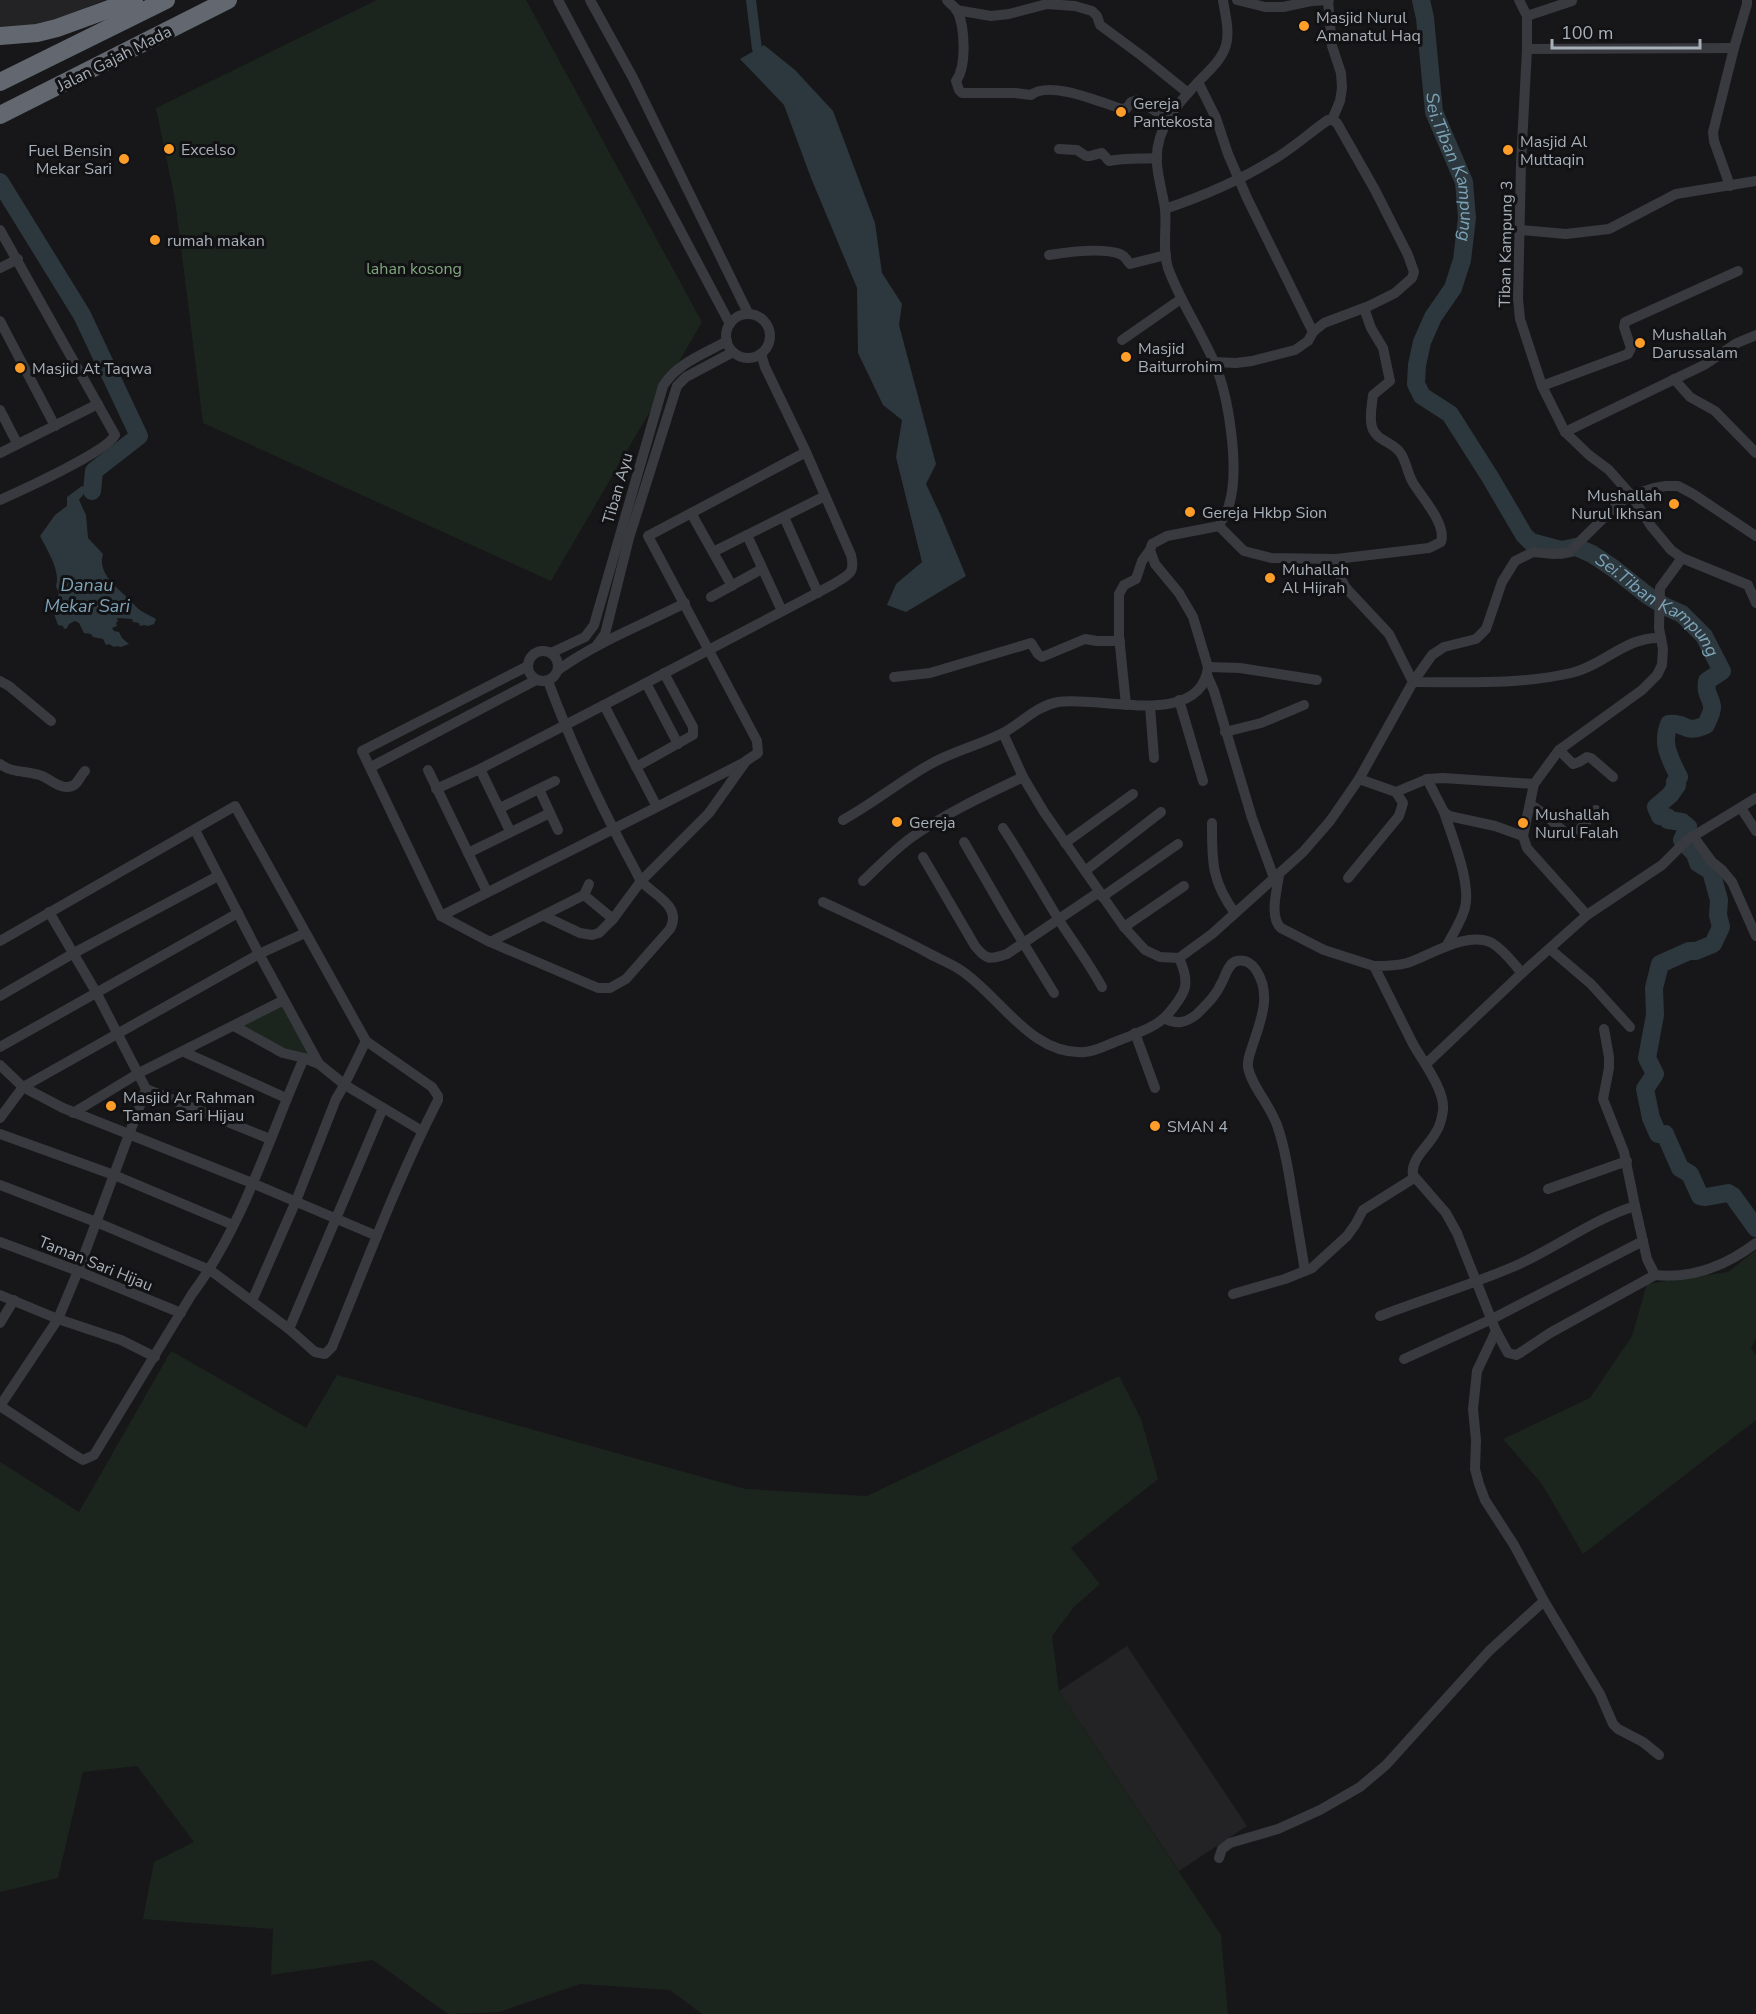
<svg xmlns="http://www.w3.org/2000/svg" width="1756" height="2014" font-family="'Nunito Sans',sans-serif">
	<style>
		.built { fill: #232326 }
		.green { fill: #1c251d }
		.water { fill: #2c383e }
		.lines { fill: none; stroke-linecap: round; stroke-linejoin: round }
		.canal { stroke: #2c383e; stroke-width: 10 }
		.river { stroke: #2c383e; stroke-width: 18 }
		.street { stroke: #383a3f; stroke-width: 10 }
		.highway { stroke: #636870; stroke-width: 18 }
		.poi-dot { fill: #ff9d29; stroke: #121214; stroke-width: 2 }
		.labels { text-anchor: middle; stroke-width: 6; stroke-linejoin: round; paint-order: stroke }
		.poi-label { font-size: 16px; fill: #a8b0ba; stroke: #121214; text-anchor: start }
		.street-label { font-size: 16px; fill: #a8b0ba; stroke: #121214 }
		.park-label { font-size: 16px; fill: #80a67e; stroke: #121214 }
		.water-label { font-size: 18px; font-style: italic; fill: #7da3b7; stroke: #121214 }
	</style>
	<rect width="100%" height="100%" fill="#171719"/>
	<g class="built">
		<polygon points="0,0 104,0 0,45"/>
		<polygon points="1127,1646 1247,1826 1179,1871 1059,1691"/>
	</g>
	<g class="green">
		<polygon points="377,0 526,0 702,322 551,581 203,423 175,200 156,108"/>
		<polygon points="284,1000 316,1063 234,1026"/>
		<polygon points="1756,1250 1756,1338 1751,1348 1756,1355 1756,1420 1583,1554 1542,1484 1503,1439 1590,1398 1632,1336 1647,1284 1728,1272"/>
		<polygon points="171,1351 306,1428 337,1375 745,1489 867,1496 1119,1376 1141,1419 1158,1479 1071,1548 1100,1584 1074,1607 1052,1636 1059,1691 1221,1935 1228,2014 702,2014 670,1990 580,1984 499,2012 448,2014 373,1960 271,1975 273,1929 143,1919 154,1862 194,1842 137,1766 83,1772 58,1878 0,1892 0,1462 79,1512"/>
	</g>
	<g class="water">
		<polygon points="764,45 795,70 833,111 875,223 882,273 902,304 899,325 936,464 926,484 941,516 966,576 906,612 887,605 896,584 922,562 896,457 902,420 883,405 858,353 857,288 811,178 784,105 740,59"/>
		<path d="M82,486L92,491L85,492L79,500L86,515L88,538L103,554C97,573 117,588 128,598C133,603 137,609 143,612C148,615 151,616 156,619L154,624L148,626L144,625L140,626L139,623L133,622L132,619L117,618L118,621L116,623L117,626L112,628L114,631L119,632L122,638L129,644L121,647L117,646L114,647L109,644L106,645L103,639L93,637L91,634L84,633L79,623L75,621L69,624L67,628L64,629L63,626L58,625L54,614L55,610L54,607L57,606L59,601L57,598L59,594L56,586C61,571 47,550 40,536L55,515L67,506V497Z"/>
	</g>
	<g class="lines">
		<polyline class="canal" points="751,0 757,49"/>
		<g class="river">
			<path id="s1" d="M1421,0L1425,18L1434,112L1464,182L1467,218L1462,260L1453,288L1433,317L1422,342L1417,365L1416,384L1422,396L1450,414L1490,477L1524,535L1531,542L1561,550L1576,547L1592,554L1613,568L1647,595L1664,606L1682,614L1704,636L1722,671L1707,681C1705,695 1710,694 1712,706C1713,712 1708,719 1706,725C1683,735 1688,722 1669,724C1661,744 1670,759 1679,777L1675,782L1677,785L1670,795L1656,807L1660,816L1667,817L1668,820L1682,822L1688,827L1682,840L1695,854L1698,863L1711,871L1719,900L1718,915L1721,927L1713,944L1696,951H1689L1660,964L1654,988L1655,1015L1647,1058L1655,1074L1645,1089L1651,1118L1658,1134H1665L1680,1168L1690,1174L1700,1196L1706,1197L1728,1193L1733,1196L1756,1228"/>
			<polyline points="0,182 82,315 139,436 94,471 92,491"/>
		</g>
		<g class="street">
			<polyline points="558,0 730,324"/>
			<polyline points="590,0 633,78 748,313"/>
			<path d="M947,0C949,3 955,7 957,10C965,27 967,66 956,81L959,90L962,93H1015L1031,95C1050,80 1100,102 1122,109L1127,108L1131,102L1138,100L1168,119"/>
			<polyline points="1237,0 1265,7 1283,7 1311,1 1329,0"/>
			<polyline points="1519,0 1527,16 1527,49 1521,163 1518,299 1520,319 1542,386 1565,432 1589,455 1609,470 1631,495 1651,526 1671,550 1682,558 1748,585 1756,603"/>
			<polyline points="956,10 991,16 1009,14 1047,4 1075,6 1092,11 1097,16 1100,25 1142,56 1188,93"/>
			<polyline points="1527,16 1572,1"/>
			<polyline points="1527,49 1734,48"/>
			<polyline points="1198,82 1216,118 1228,154 1247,198 1313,332"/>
			<path d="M1059,149L1077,150C1091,160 1085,156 1102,153L1109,161C1125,158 1140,159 1157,158"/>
			<polyline points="1730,186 1714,141 1713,132 1734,48 1747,4 1747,0"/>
			<path d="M1165,209C1203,196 1237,182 1271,161C1291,150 1309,133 1328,120H1332L1340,101L1342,88L1341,73L1332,46L1328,1"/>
			<path d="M0,230L115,435C108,451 20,491 0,500"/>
			<polyline points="1521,230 1566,234 1609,229 1676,194 1756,181"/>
			<path d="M1049,255C1068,252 1102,247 1120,254C1125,256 1127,260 1130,264L1166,255"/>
			<polyline points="0,268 18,259"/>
			<circle cx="748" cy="336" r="22"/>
			<polyline points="0,321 55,426"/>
			<polyline points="1122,340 1181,299"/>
			<polyline points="1214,362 1236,363 1252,361 1295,350 1308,341 1313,332 1324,323 1369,306 1395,293 1412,278 1414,272 1408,255 1375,190 1337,123 1332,120"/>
			<polyline points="1674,379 1690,397 1715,411 1756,453"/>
			<polyline points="1542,386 1628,354 1631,348 1624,327 1625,322 1738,271"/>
			<polyline points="0,410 17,443"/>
			<polyline points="1565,432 1704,365 1737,343 1756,335"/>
			<polyline points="0,453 98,404"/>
			<polyline points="691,513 732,586"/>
			<polyline points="784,517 818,593"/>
			<path d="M1219,526L1244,551L1271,558L1336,559L1429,548L1441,542C1447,523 1420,496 1412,481C1407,472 1406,459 1399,451C1391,442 1375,439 1372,427C1369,417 1372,405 1373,395L1390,381L1383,348L1371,328L1364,308"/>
			<polyline points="747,535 782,611"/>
			<polyline points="713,552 825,496"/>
			<path d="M1336,559L1341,579L1346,588L1389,634L1413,682C1466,682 1519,685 1571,673C1603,666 1626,636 1661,638"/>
			<polyline points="711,597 762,569"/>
			<polyline points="597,645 605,634 629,538 677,386 686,377 733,352"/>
			<circle cx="543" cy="666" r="15"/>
			<path d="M551,653L585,637L594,625L663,386C677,363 704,354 727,341"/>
			<path d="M528,666L362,751L441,916L490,942L598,988H610L626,979L670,929C682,907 656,896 643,883C639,879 637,873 634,868C601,807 572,746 548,681"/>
			<polyline points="1208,667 1240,668 1317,680"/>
			<path d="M558,670C597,642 642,625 685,603"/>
			<polyline points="1207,675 1214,691 1252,818 1274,878"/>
			<polyline points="894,677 930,673 1031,643 1038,654 1042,657 1085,639 1097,641 1120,641"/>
			<polyline points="0,681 9,686 51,721"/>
			<polyline points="646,683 678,744"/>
			<polyline points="1179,700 1203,781"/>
			<polyline points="1126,705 1119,636 1119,594 1124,585 1136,579 1142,561 1150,550"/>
			<polyline points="1150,706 1154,758"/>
			<polyline points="1225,732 1261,723 1304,705"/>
			<polyline points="1003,733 1023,777 1044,812 1124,927 1145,950 1160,957 1179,958 1212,934 1303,852 1330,821 1359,779 1413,682 1432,655 1444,647 1476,639 1486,629 1502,582 1515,561 1533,552 1554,554 1569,552 1617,505 1631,495 1654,488 1666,486 1678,486 1693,494 1756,536"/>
			<polyline points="1559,750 1573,764 1579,762 1587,757 1591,758 1613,777"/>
			<path d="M0,764C13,774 28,770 42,776C50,779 59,788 68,787C78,786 79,777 85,771"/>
			<polyline points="371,767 536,680"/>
			<polyline points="636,767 693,735 693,727 664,673"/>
			<polyline points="480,769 510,831"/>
			<polyline points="428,770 487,892"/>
			<polyline points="1359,779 1396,792 1427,779 1443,778 1534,784"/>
			<polyline points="1427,779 1444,812 1449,816 1495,826 1523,836"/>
			<path d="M436,789L480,769L604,705L832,585C847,575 856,575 851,555L806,452L765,367L761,354"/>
			<polyline points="539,789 558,830"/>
			<polyline points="1530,804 1543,813 1569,836 1576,834 1596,810"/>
			<polyline points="657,807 743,763"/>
			<polyline points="500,808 555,781"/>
			<polyline points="1741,808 1756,831"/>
			<path d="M1444,812C1452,837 1473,886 1464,911C1460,923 1453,934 1447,945"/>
			<path d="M843,820C872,804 898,783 927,766C952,751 978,746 1003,733C1022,723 1036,706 1058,702C1097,695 1201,730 1208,667L1193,617L1179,593L1155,564L1150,550L1152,544L1167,536L1219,526C1222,519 1227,512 1229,505C1240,470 1229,396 1214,362C1200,330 1180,301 1168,268C1162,249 1167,228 1165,209C1163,194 1158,179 1157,164C1154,128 1179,102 1202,78C1211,69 1222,59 1226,45C1230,31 1225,14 1223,0"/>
			<path d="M1212,823C1212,860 1211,881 1235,913"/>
			<path d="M1003,828C1023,858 1040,889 1059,920C1073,942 1089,963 1102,987"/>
			<polyline points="195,830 259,954 319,1064"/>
			<polyline points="1693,836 1712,862 1722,870 1732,882 1756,936"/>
			<polyline points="964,842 1008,918 1054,993"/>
			<polyline points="1065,843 1133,794"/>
			<polyline points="468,853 550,813"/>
			<path d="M923,857L975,946C986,960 990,960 1007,954L1099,892"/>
			<polyline points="1085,871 1161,812"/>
			<path d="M1279,875C1277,891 1269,917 1281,928L1324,950L1374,966"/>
			<polyline points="1348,878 1399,816 1403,803 1396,792"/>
			<path d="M863,881C879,866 894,850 912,837C946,813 985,795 1023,777"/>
			<polyline points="589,884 584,895 613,919"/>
			<polyline points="1102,897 1178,844"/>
			<path d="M823,902C859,919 895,935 930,954C939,959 950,963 959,969C999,994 1030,1056 1085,1052C1097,1051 1109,1044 1120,1040C1135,1034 1157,1027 1168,1014C1186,993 1191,984 1179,958"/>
			<polyline points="1587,915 1527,848 1523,836 1534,784 1559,750 1642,690 1657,675 1662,665 1663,649 1659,628 1660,588 1682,558"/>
			<polyline points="441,916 657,807 604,705"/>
			<polyline points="544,916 580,933 592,935 599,933 613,919 641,881 709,813 746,761 758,753 757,741 648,536 806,452"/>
			<polyline points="1124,927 1184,886"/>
			<path d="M0,941L235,806L366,1041L432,1087L438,1096V1100C397,1180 366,1264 332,1347L325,1354L315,1352L289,1329L210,1270L96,1222L0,1185"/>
			<polyline points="490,942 584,895"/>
			<polyline points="1550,949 1591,984 1630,1027"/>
			<polyline points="1522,973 1587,915 1662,865 1687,840 1756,798"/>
			<polyline points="0,996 74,953 218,876"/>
			<path d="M1164,1018C1177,1025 1186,1023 1197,1014C1207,1004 1216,996 1222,982C1226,975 1228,963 1237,961C1246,959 1252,964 1256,970C1272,994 1261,1020 1253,1044C1251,1051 1247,1059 1248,1067C1251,1086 1272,1107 1278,1128C1286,1151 1289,1175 1293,1199C1297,1223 1301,1247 1305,1271"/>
			<polyline points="234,1026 283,1053 304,1058 319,1064 345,1085 422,1131"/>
			<polyline points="1604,1029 1609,1057 1609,1068 1603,1099 1624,1152 1635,1206"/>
			<polyline points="1135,1033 1155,1088"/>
			<polyline points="0,1047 238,913"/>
			<polyline points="184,1052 286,1098"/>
			<path d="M1426,1064L1522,973C1513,963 1504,950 1492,943C1468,930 1429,956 1407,963C1396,966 1385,966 1374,966C1387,992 1400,1018 1413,1044C1423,1062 1445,1090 1443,1110C1442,1118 1440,1126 1436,1132C1429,1146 1410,1159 1413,1175L1446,1213L1457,1233L1496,1331L1508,1353L1516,1355L1520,1353L1550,1333L1655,1275"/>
			<polyline points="0,1065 23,1087 63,1108 252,1183 377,1236"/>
			<polyline points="146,1089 270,1139"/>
			<polyline points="73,1113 139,1073 284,1000"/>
			<polyline points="0,1118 23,1087 259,954 305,933"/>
			<polyline points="0,1134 114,1175 233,1225"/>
			<polyline points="1548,1189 1627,1161"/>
			<polyline points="0,1242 78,1271 181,1313"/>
			<polyline points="1233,1294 1285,1279 1312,1268 1347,1236 1355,1225 1363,1210 1414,1178"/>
			<polyline points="0,1295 58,1319 121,1340 155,1357"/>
			<path d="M252,1301L296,1201L336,1099C348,1080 356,1060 366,1041"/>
			<path d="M1380,1316C1424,1299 1471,1285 1515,1266C1556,1248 1591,1220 1635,1206L1647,1259L1655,1275C1692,1279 1727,1265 1756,1243"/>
			<polyline points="0,1323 14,1300"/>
			<polyline points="289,1329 383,1108"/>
			<polyline points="1496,1331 1477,1371 1473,1409 1476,1440 1475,1469 1479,1484 1485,1500 1514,1545 1544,1601 1600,1694 1613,1724 1618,1729 1643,1742 1659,1755"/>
			<polyline points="1404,1359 1492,1319 1643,1241"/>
			<path d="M0,1406L73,1454L83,1460L94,1455L192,1294C244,1225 269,1137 304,1058"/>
			<polyline points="0,1406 58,1319 78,1271 146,1089 96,992 49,912"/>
			<polyline points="1219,1858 1222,1849 1230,1843 1278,1829 1320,1810 1360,1787 1386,1765 1489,1651 1544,1601"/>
		</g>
		<g class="highway">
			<polyline points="0,36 37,33 57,28 134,0"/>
			<polyline points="0,82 166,0"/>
			<polyline points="0,115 228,0"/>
		</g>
	</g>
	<g class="poi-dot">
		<circle cx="1304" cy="26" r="6"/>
		<circle cx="1121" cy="112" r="6"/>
		<circle cx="169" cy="149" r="6"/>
		<circle cx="1508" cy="150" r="6"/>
		<circle cx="124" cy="159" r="6"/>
		<circle cx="155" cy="240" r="6"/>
		<circle cx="1640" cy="343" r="6"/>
		<circle cx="1126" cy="357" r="6"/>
		<circle cx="20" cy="368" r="6"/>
		<circle cx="1674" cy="504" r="6"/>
		<circle cx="1190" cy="512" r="6"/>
		<circle cx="1270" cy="578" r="6"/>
		<circle cx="897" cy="822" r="6"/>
		<circle cx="1523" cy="823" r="6"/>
		<circle cx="111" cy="1106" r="6"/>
		<circle cx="1155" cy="1126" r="6"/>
	</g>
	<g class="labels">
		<g class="poi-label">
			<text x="1316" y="23">Masjid Nurul<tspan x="1316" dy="18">Amanatul Haq</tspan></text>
			<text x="1133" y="109">Gereja<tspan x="1133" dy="18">Pantekosta</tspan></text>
			<text x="1520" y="147">Masjid Al<tspan x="1520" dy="18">Muttaqin</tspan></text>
			<text x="181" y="155">Excelso</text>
			<text x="112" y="156" text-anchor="end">Fuel Bensin<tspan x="112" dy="18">Mekar Sari</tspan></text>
			<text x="167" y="246">rumah makan</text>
			<text x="1652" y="340">Mushallah<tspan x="1652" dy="18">Darussalam</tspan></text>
			<text x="1138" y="354">Masjid<tspan x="1138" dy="18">Baiturrohim</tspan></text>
			<text x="32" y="374">Masjid At Taqwa</text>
			<text x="1662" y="501" text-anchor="end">Mushallah<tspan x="1662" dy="18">Nurul Ikhsan</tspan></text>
			<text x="1202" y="518">Gereja Hkbp Sion</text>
			<text x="1282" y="575">Muhallah<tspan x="1282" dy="18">Al Hijrah</tspan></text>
			<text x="1535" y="820">Mushallah<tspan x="1535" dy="18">Nurul Falah</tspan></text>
			<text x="909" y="828">Gereja</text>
			<text x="123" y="1103">Masjid Ar Rahman<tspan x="123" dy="18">Taman Sari Hijau</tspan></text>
			<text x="1167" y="1132">SMAN 4</text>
		</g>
		<g class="street-label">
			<text transform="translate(114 58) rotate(-27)" y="6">Jalan Gajah Mada</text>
			<text transform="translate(1505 244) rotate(-89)" y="6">Tiban Kampung 3</text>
			<text transform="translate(617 488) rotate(-74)" y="6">Tiban Ayu</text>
			<text transform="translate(96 1263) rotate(22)" y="6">Taman Sari Hijau</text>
		</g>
		<g class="park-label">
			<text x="414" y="274">lahan kosong</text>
		</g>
		<g class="water-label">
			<text dy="6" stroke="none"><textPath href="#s1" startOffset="171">Sei.Tiban Kampung</textPath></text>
			<text x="87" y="591">Danau<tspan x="87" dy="21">Mekar Sari</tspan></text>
			<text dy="6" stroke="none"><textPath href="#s1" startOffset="748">Sei.Tiban Kampung</textPath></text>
		</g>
	</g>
	<path d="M1552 39v9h148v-9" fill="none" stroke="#a8b0ba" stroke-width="3"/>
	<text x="1561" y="39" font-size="18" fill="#a8b0ba" stroke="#121214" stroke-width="4.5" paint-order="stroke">100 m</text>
</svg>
